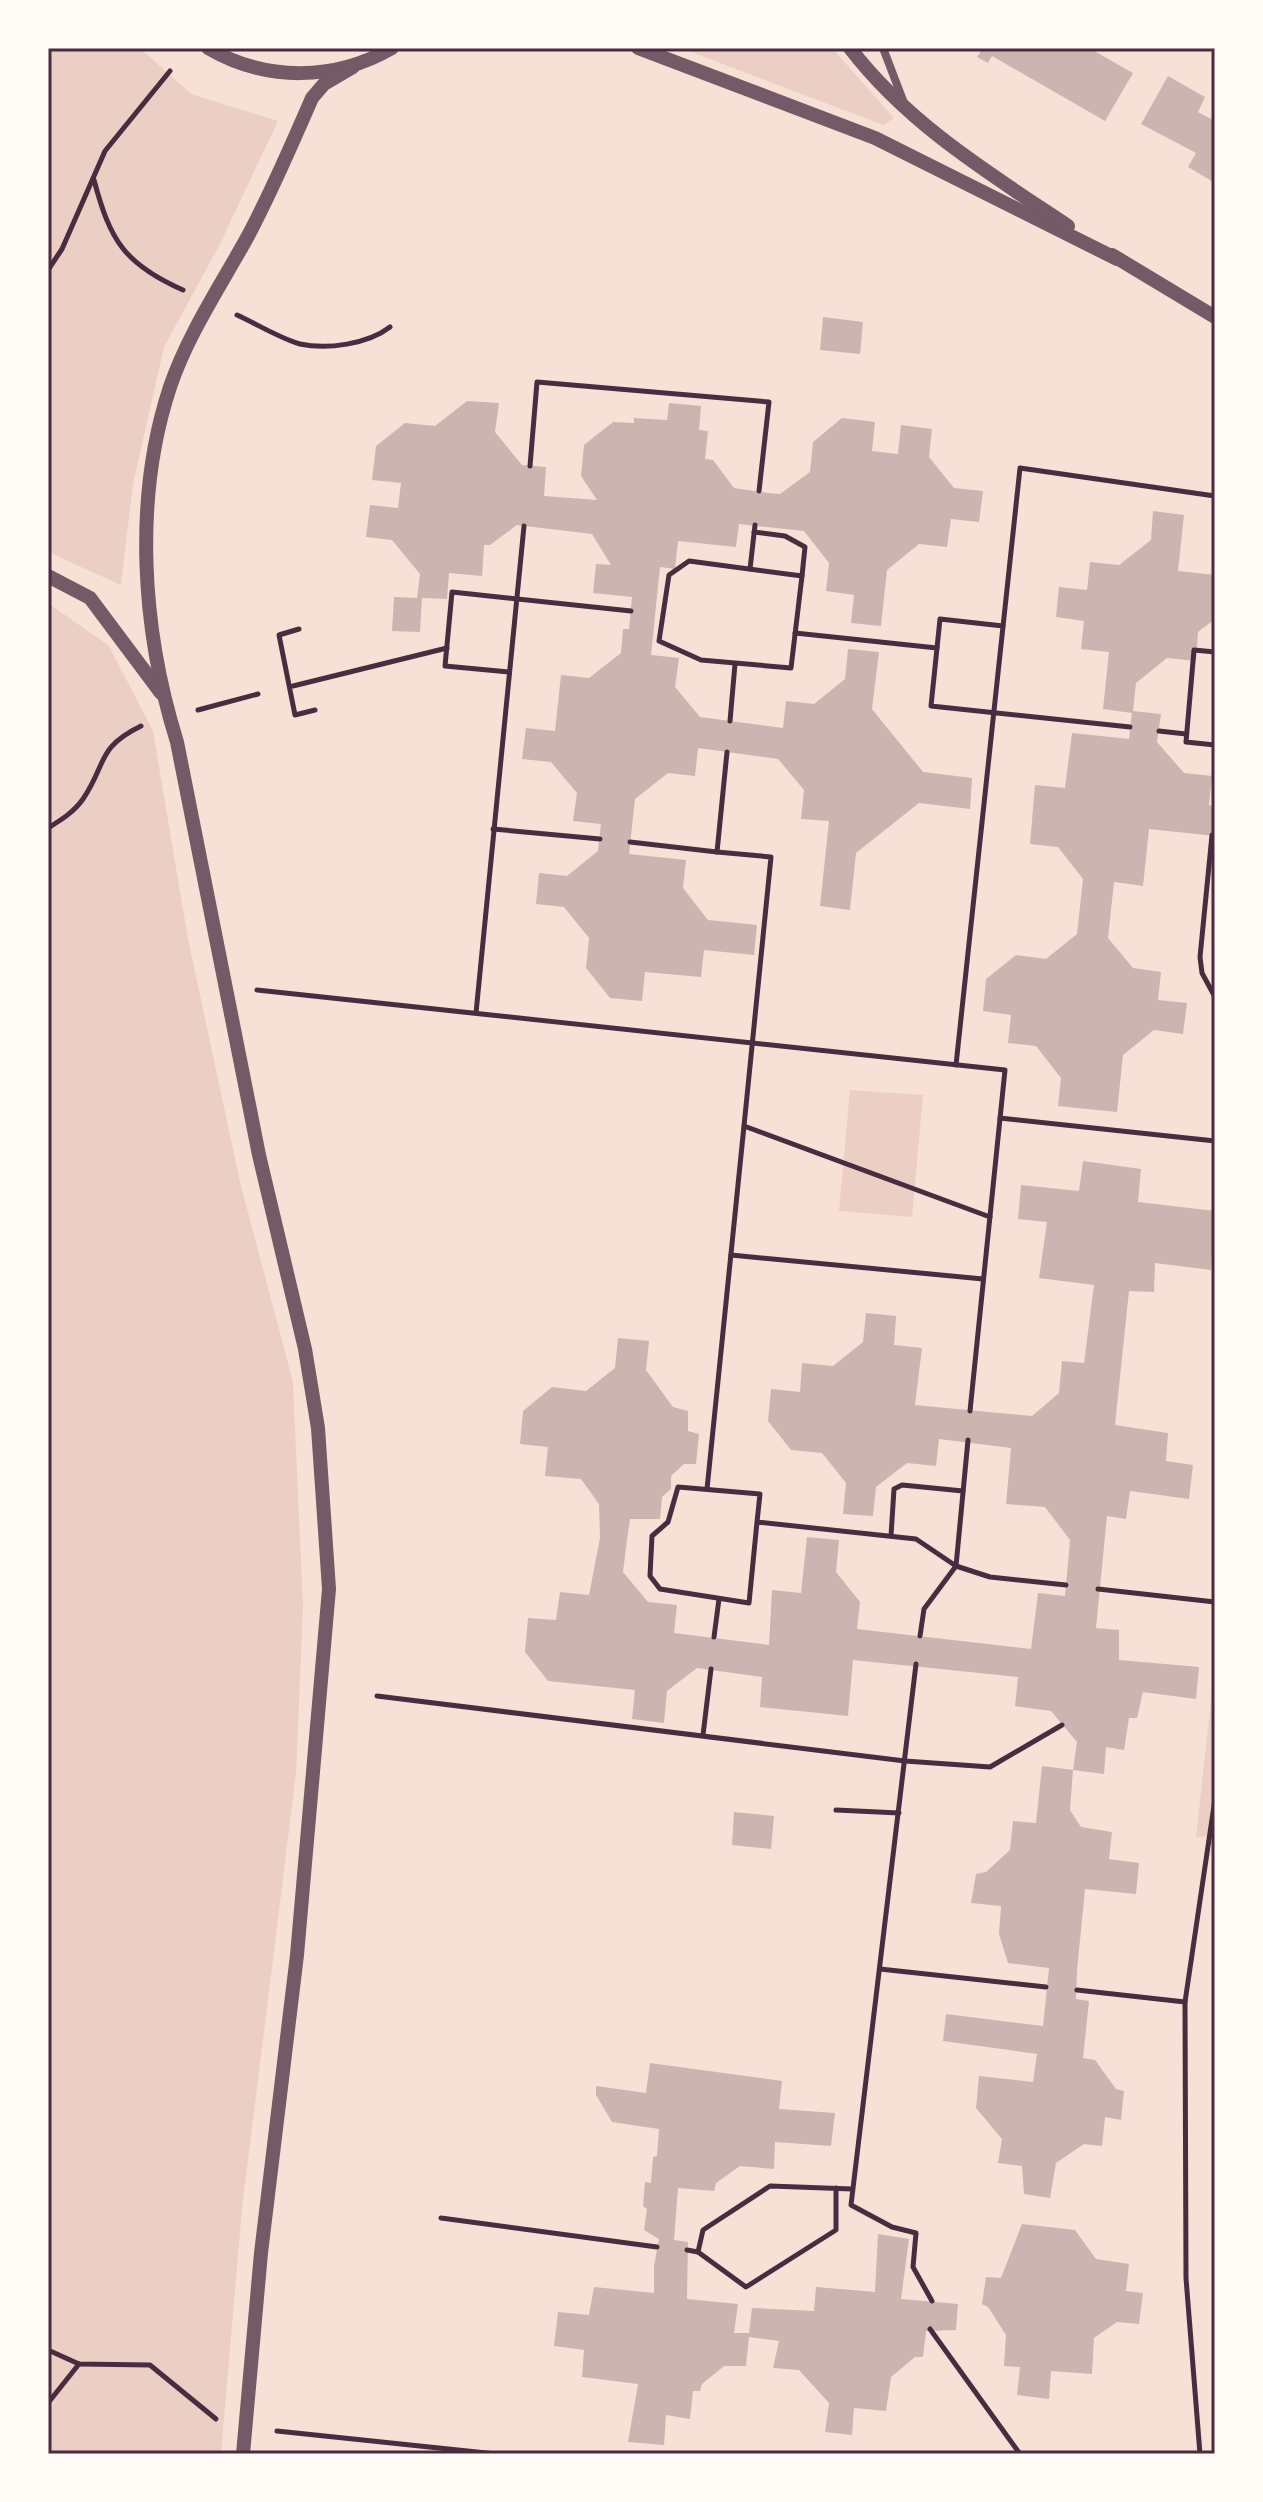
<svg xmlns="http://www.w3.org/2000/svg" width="1263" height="2502" font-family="'Roboto Condensed',sans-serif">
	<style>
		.green { fill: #ebcfc5 }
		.building { fill: #ccb4b1 }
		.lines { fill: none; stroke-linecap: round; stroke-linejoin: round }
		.path { stroke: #4a2c40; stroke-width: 5 }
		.minor { stroke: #755966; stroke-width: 8 }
		.tertiary { stroke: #755966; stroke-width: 14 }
		.neatline { fill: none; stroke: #4a2c40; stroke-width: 3 }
	</style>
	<rect width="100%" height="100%" fill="#f7e1d7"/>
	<g class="green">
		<polygon points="48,48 140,48 191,94 278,121 219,246 164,347 133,484 121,585 48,552"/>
		<polygon points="681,48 832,48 894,118 883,125"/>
		<polygon points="48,603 109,646 153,731 188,939 240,1182 293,1382 303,1606 296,1774 242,2209 221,2454 48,2454"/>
		<polygon points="850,1090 923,1095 912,1217 839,1211"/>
		<polygon points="1215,1665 1215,1836 1196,1837"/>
	</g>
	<g class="building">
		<polygon points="976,48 1089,48 1133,73 1105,121 992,56 988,63 977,57 981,51"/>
		<polygon points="1168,76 1205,97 1198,112 1215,121 1215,183 1188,167 1196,153 1141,124"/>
		<polygon points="823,317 863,322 860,354 820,350"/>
		<polygon points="467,401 499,403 495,432 522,465 546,467 544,496 597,500 581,476 584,445 613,422 634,423 634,418 667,420 669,403 701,406 699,430 708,431 705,459 713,460 734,488 768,493 780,494 810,472 813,442 842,418 875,422 872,451 898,454 901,425 932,429 929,457 954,488 983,491 979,522 951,519 947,547 919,544 887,570 881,626 851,623 854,595 826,591 829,563 804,531 739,524 736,547 678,541 675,569 660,567 651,655 679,658 675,687 700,717 783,728 786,701 814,704 845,679 848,649 879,652 872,709 923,772 972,778 970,809 919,803 856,853 850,910 820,906 829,821 801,819 804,790 778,759 698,748 695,776 668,773 635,799 629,854 686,860 683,888 708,920 757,925 754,955 704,950 701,977 645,972 642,1001 610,998 586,968 589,938 564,907 536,904 539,873 567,876 598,851 601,824 573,821 577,793 551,762 522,759 526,728 555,731 561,675 589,678 621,653 623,629 629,629 632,597 593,593 596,564 611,565 592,534 517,525 490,545 484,545 482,576 449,573 447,599 422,598 420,632 392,631 394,597 417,598 420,574 392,540 366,537 370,505 398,508 401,483 372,480 376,446 405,423 435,426"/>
		<polygon points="1153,511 1184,515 1178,571 1215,575 1215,619 1198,632 1196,661 1167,658 1136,683 1133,711 1161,714 1157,742 1184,773 1212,776 1209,805 1215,806 1215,836 1149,829 1143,886 1114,882 1108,938 1133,968 1161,972 1158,1000 1187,1003 1183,1034 1154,1030 1123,1055 1117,1112 1058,1106 1061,1078 1036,1046 1008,1043 1011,1015 983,1011 986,979 1016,955 1046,959 1077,934 1083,879 1058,847 1030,844 1035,785 1065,788 1072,733 1129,739 1132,713 1103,709 1109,652 1081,649 1084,621 1056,617 1059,587 1087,590 1090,562 1119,565 1151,540"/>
		<polygon points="1083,1161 1141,1169 1138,1202 1215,1211 1211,1270 1155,1263 1154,1292 1129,1291 1115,1425 1168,1433 1166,1461 1193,1465 1189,1499 1130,1491 1126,1519 1107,1516 1096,1628 1119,1630 1119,1660 1199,1667 1196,1699 1143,1692 1137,1718 1129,1718 1124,1750 1106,1747 1104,1774 1073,1770 1077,1742 1051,1711 1015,1706 1018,1677 853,1660 848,1716 760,1707 762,1677 697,1668 667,1691 664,1723 632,1719 635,1690 548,1681 525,1652 528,1618 556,1620 560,1592 589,1595 600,1538 599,1504 581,1479 545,1476 548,1447 520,1444 523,1411 552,1387 586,1391 615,1368 618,1338 649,1341 646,1370 673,1407 688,1411 688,1431 699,1434 696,1464 684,1464 671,1476 671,1489 662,1497 660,1519 630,1519 627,1540 623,1572 648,1602 677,1605 674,1633 769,1645 772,1590 801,1593 807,1537 839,1540 836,1572 860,1602 857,1629 1031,1649 1038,1593 1065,1596 1070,1540 1045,1507 1006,1504 1011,1448 939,1439 936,1466 907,1463 876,1487 873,1516 843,1514 846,1483 822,1453 791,1450 768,1421 771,1389 800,1392 802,1363 833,1366 863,1342 866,1313 896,1316 894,1345 922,1348 915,1405 1032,1416 1059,1393 1062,1361 1084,1363 1094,1285 1039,1278 1047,1222 1018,1219 1021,1185 1079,1191"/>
		<polygon points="1042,1766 1073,1770 1070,1810 1081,1827 1112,1832 1109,1859 1139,1863 1136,1894 1085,1889 1077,1971 1076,1999 1089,2001 1083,2058 1095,2060 1116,2089 1124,2091 1121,2120 1105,2117 1102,2146 1084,2144 1056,2163 1050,2198 1024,2194 1022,2166 998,2163 1002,2139 976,2108 979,2076 1033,2082 1037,2054 943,2041 946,2014 1043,2026 1049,1968 1008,1963 999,1934 1001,1906 971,1903 976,1874 986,1872 1010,1850 1013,1821 1036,1823"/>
		<polygon points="734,1812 774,1816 771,1849 732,1845"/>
		<polygon points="650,2063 782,2081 779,2109 835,2113 831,2146 775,2142 774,2169 740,2166 716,2183 714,2191 678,2188 674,2240 688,2242 687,2299 738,2304 734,2333 749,2333 752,2308 814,2311 816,2287 875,2292 878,2234 909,2239 901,2299 958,2304 956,2330 926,2331 923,2357 915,2357 891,2377 886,2411 854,2408 852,2435 825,2432 829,2403 799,2370 773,2368 779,2341 749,2337 746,2366 724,2366 702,2384 700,2391 693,2391 690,2419 666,2415 664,2445 628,2442 638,2384 582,2377 584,2350 554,2346 558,2312 589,2315 594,2287 654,2293 654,2266 659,2239 644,2230 647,2209 643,2206 645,2182 651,2183 653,2157 657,2156 659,2129 612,2122 596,2095 596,2086 646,2093"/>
		<polygon points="1022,2224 1075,2230 1096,2259 1129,2264 1126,2291 1143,2293 1139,2324 1117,2322 1094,2338 1092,2374 1051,2371 1049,2399 1017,2395 1020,2367 1004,2366 1006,2335 988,2307 982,2304 986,2277 1001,2278"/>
	</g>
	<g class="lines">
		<g class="path">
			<path d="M94,180C110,240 124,264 183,290"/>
			<polyline points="48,270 62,249 105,151 170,71"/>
			<path d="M237,315C257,324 279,338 300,344C327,350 368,344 390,327"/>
			<polyline points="530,466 537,382 769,402 759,491"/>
			<polyline points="754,532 785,536 805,547 802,576"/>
			<polygon points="689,561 802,576 791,668 701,660 659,641 669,575"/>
			<polyline points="750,569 755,525"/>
			<polyline points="1003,626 940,619 931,706 1130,727"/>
			<polyline points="299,629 279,635 295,715 315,710"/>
			<polyline points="795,633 937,648"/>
			<polyline points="1215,652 1194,650 1186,742 1215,745"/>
			<polyline points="509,672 445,666 452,592 631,611"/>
			<polyline points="293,686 447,648"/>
			<polyline points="198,710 258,694"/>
			<polyline points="730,721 735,664"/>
			<polyline points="1159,731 1186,734"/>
			<path d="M48,828C61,820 74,812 83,799C107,764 96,748 141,726"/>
			<polyline points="493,829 600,839"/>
			<polyline points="1212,835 1200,957 1202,973 1215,997"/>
			<polyline points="630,842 717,852 727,752"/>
			<polyline points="717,852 771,857 744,1126 990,1217"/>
			<polyline points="257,990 1005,1070 970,1411"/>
			<polyline points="476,1013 524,526"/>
			<polyline points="956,1065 1020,468 1215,496"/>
			<polyline points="1000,1118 1215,1141"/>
			<polyline points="731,1255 983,1279"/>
			<polyline points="707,1489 744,1126"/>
			<polyline points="757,1522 749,1603 660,1589 650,1576 652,1536 668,1522 678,1487 760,1494 757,1522 916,1539 956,1566 990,1577 1066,1585"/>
			<polyline points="891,1536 894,1489 902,1485 963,1491"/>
			<polyline points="1098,1589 1215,1602"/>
			<polyline points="920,1636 924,1609 956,1566 968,1440"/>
			<polyline points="714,1637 719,1599"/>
			<polyline points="916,1664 851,2205 892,2227 916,2233 913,2267 932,2301"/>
			<polyline points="377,1696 905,1761 990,1767 1062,1725"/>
			<polyline points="703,1735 711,1669"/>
			<polyline points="836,1810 899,1813"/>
			<polyline points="880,1969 1046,1987"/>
			<polyline points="1077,1990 1185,2002"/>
			<polyline points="441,2218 657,2247"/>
			<polyline points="687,2250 698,2252 746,2287 836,2230 836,2188"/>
			<polyline points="698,2252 703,2230 770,2186 852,2189"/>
			<polyline points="930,2329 1020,2454"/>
			<polyline points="48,2350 79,2364 150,2365 216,2419"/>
			<polyline points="48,2403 79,2364"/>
			<polyline points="277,2431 496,2454"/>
			<polyline points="1200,2454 1186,2278 1185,2002 1215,1799"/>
		</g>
		<polyline class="minor" points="883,48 904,103"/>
		<g class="tertiary">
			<path d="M208,48C266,82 335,81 392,48"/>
			<polyline points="638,48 875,138 1117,259"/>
			<path d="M850,48C908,124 990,174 1068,226"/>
			<polyline points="1112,255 1215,317"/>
			<polyline points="48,576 90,598 161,693"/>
			<path d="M243,2454L261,2253L297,1955L329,1589L318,1428L305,1349L259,1155L177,742C142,630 133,499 170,387C188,334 221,285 248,236C272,191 292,144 312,98L324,84L353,67"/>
		</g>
	</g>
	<rect width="1263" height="2502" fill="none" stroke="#fffaf5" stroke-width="100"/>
	<rect x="50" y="50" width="1163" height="2402" class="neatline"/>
</svg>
